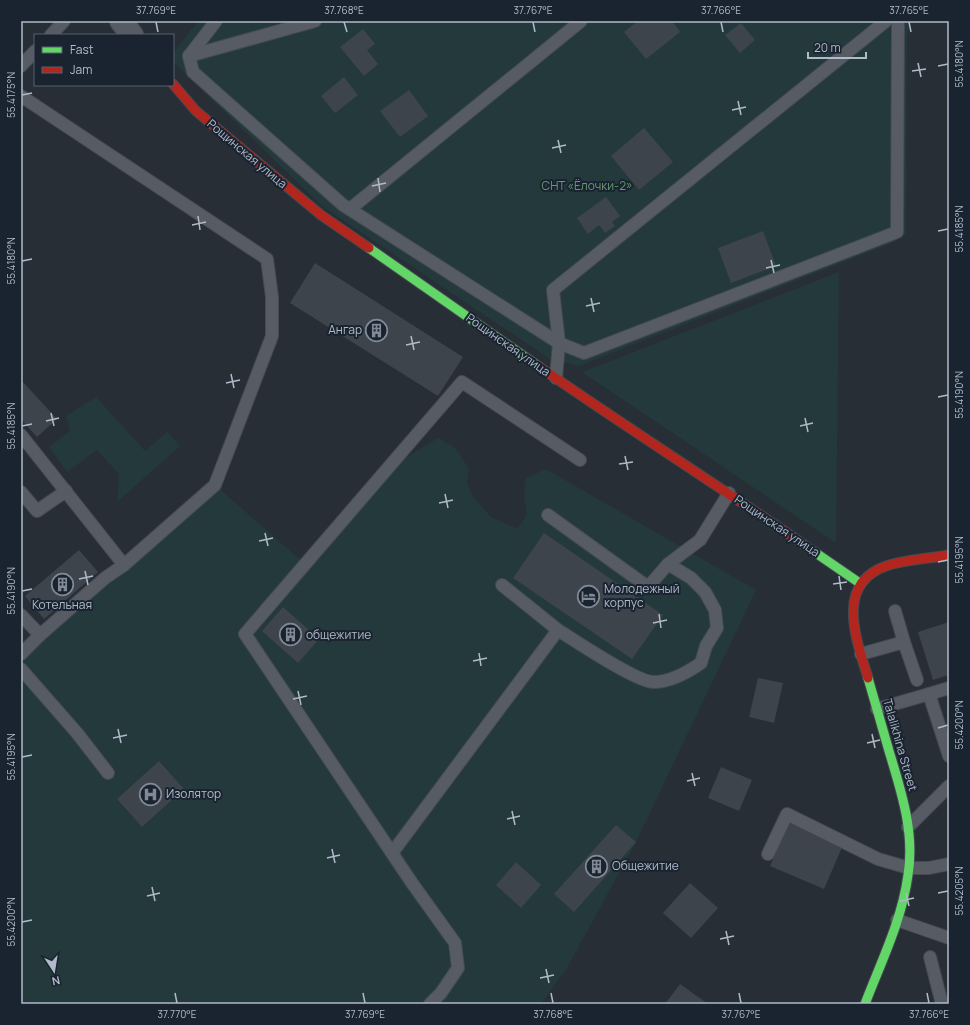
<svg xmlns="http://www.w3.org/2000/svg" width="970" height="1025" font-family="Manrope,sans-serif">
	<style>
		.green { fill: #24393c; fill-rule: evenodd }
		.building { fill: #3e444c }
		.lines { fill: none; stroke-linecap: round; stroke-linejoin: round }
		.lane-casing { stroke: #454a51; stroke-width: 14 }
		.street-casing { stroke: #454a51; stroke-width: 24 }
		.fast-casing { stroke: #454a51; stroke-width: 11 }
		.jam-casing { stroke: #454a51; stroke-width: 11 }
		.lane { stroke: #575c64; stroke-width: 12 }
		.street { stroke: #575c64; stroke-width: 22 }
		.fast { stroke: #63d668; stroke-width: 9 }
		.jam { stroke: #b3261e; stroke-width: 9 }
		.ticks { fill: none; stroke: #b0bac8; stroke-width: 1.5 }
		.labels { text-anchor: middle; stroke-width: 4; stroke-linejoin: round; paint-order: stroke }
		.street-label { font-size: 12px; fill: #b0bac8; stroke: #1a2431 }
		.park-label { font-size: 12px; fill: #659b70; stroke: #1a2431 }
		.poi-label { font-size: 12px; fill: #b0bac8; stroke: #1a2431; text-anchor: start }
		.neatline { fill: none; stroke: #b0bac8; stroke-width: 1.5 }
		.ticks-label { font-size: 10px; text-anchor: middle; fill: #b0bac8 }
	</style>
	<rect width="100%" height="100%" fill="#272e36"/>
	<g class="green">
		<polygon points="198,21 910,21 907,37 906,234 892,243 579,366 550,359 322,206 173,62 173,53"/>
		<polygon points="839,272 836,543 582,372"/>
		<polygon points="96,397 145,451 167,432 180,446 117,502 119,474 97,450 67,472 49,447 70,431 66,416"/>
		<path d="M438,438L455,448L469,469L467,484L474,498L491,517L517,529L527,515L524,497L526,478L546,469L756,590L636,842L567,968L541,1004H21V654L215,485L305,564L386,470ZM159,761L184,789L142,827L117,799Z"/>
	</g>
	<g class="building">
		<polygon points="638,21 672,21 680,32 646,59 624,32"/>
		<polygon points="741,23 755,40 740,53 725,35"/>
		<polygon points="363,29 375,44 367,50 378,64 364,76 340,47"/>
		<polygon points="344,77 358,95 335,113 321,96"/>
		<polygon points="409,90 428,116 400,137 380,111"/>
		<polygon points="644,128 673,162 639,190 611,156"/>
		<polygon points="606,197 620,216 612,222 615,226 605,233 599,225 588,234 577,218"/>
		<polygon points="763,231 776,266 731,283 718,248"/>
		<polygon points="315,263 463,357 438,396 290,303"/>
		<polygon points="22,381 57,419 37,437 21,419 21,383"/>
		<polygon points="544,533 663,615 632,659 513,578"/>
		<polygon points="79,550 98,572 44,619 25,596"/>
		<polygon points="283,607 319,639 298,663 262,631"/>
		<polygon points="949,622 949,675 933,680 918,632"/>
		<polygon points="758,678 783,683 774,723 749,717"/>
		<polygon points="159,761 184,789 142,827 117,799"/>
		<polygon points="721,767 752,780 739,811 708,798"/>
		<polygon points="789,822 843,845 824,889 770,866"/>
		<polygon points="616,825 636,842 574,912 554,894"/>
		<polygon points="516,862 541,885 521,908 496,885"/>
		<polygon points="690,883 718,908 691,938 663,913"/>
		<polygon points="680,984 708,1004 665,1004"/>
	</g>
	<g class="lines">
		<defs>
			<g id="lane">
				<polyline points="886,21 553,290 559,343 584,353 897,232 898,21"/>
				<polyline points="51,35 64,21"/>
				<polyline points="189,56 193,72 343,205 559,343 556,378"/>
				<polyline points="189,56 315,21"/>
				<polyline points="189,56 216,21"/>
				<polyline points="21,66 35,51"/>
				<polyline points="21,96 267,259 272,297 272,336 215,485 124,565 105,578 40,635 21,615"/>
				<polyline points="350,209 581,21"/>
				<polyline points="21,435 124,565"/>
				<polyline points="21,492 37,511 66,491"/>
				<polyline points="668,564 700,540 729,493"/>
				<polyline points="502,585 558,630"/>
				<polyline points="895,611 904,642"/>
				<polyline points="21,654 40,635"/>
				<polyline points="861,654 904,642 917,680"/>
				<polyline points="21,669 77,733 108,773"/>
				<polyline points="929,694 949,688"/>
				<polyline points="877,709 929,694 949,756"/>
				<polyline points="908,827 949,786"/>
				<path d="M392,853L558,630C574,640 638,683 654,682C670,682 688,672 701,663L706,646L717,628L715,610L705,592L691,578L668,564L648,587L548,515"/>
				<polyline points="768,854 787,814 878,859 909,868 929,868 949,864"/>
				<polyline points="897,920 949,938"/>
				<polyline points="930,957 942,1004"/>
				<polyline points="430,1004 441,993 458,968 455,943 412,883 245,634 462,382 580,460"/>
			</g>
			<polyline id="street" points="121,21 132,35"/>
			<g id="fast">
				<polyline points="369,248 538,366"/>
				<polyline points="797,540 861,584"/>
				<path d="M865,1004C881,962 902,920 908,875C915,832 901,791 889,751C882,726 875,702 868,678"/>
			</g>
			<g id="jam">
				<polyline points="173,84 196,111 321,215 369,248"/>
				<path d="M538,366C623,425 711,481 797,540"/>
				<path d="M868,678C857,641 834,584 886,566C906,559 928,559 949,555"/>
			</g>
		</defs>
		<use href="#lane" class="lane-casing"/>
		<use href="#street" class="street-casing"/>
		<use href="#fast" class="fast-casing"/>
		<use href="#jam" class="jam-casing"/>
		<use href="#lane" class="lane"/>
		<use href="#street" class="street"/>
		<use href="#fast" class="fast"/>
		<use href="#jam" class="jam"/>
	</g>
	<path class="ticks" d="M156,22L158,32M344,22L347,32M533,22L535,32M721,22L723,32M909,22L911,32M918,63L921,77M938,66L948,64M912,71L926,69M22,95L32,93M738,101L741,115M732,110L746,107M558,140L561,153M552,148L566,145M378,178L380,192M372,186L386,183M198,216L200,230M192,225L206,222M938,231L948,229M771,260L774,273M22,261L32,259M766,268L780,265M591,298L594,312M586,306L600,303M411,336L414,350M406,345L420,342M231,374L234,388M226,383L240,380M938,397L948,395M51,413L54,426M805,418L808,432M46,421L59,418M22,426L32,424M800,426L813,423M625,456L628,470M619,464L633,462M445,494L448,508M439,503L453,500M265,533L268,546M259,541L273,538M938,562L948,560M85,571L88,585M839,576L841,590M79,579L93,576M833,584L847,582M22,591L32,589M659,614L661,628M653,623L667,620M479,653L481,666M473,661L487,658M298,691L301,705M293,699L307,696M938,728L948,725M118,729L121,743M872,734L875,748M113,738L127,735M867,743L880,740M22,757L32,755M692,773L695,786M687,781L700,778M512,811L515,825M507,819L520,816M332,849L335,863M327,858L340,855M152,887L155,901M906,893L909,906M938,893L948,891M147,896L160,893M900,901L914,898M22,922L32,920M726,931L729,945M720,939L734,936M546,969L549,983M540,978L554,975M175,993L177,1003M363,993L365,1003M551,993L553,1003M739,993L741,1003M927,993L929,1003"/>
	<defs>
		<symbol id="building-ring" viewBox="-11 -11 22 22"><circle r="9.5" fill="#1a2431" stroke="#808995" stroke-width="1.5"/><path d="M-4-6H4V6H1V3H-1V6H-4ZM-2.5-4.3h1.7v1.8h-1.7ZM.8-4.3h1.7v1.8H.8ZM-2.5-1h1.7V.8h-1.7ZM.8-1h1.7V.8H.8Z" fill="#808995"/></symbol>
		<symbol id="hotel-ring" viewBox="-11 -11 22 22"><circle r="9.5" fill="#1a2431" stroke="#808995" stroke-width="1.5"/><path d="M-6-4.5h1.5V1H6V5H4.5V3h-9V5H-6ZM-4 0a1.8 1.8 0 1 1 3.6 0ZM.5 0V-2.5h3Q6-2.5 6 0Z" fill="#808995"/></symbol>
		<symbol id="hospital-ring" viewBox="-11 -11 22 22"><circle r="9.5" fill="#1a2431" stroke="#808995" stroke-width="1.5"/><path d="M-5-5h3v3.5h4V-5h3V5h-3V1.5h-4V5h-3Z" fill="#808995"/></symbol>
	</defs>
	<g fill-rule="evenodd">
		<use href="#building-ring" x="364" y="318" width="25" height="25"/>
		<use href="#building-ring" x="50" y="572" width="25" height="25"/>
		<use href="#hotel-ring" x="576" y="584" width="25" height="25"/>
		<use href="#building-ring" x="278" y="622" width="25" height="25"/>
		<use href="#hospital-ring" x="138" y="782" width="25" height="25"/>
		<use href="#building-ring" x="584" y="854" width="25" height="25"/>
	</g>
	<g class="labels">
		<g class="street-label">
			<text transform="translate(247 154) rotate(40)" y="4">Рощинская улица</text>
			<text transform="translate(508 345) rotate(35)" y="4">Рощинская улица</text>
			<text transform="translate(777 526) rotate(34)" y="4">Рощинская улица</text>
			<text transform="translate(900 745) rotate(74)" y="4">Talalikhina Street</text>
		</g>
		<g class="park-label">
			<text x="587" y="190">СНТ «Ёлочки-2»</text>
		</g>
		<g class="poi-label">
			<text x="362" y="334" text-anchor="end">Ангар</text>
			<text x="604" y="593">Молодежный<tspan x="604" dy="14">корпус</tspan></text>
			<text x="62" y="609" text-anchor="middle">Котельная</text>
			<text x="306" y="639">общежитие</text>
			<text x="166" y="798">Изолятор</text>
			<text x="612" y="870">Общежитие</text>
		</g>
	</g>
	<rect width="970" height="1025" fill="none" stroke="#1a2431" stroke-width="44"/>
	<rect x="34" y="34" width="140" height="52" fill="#1a2431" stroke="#56606d"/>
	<rect x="42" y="47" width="20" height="6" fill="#63d668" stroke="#56606d"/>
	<text x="70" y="54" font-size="12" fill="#b0bac8">Fast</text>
	<rect x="42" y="67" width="20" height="6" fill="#b3261e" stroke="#56606d"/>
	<text x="70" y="74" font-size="12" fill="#b0bac8">Jam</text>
	<g transform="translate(54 971) rotate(168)" stroke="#1a2431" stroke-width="3" paint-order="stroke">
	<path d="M0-3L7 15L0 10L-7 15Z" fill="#b0bac8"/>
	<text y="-6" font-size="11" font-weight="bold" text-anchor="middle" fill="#b0bac8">N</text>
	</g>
	<path d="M808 52v6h58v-6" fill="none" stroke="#b0bac8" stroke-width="2"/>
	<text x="814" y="52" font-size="12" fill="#b0bac8" stroke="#1a2431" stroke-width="3" paint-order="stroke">20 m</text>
	<rect x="22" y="22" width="926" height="981" class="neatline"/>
	<g class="ticks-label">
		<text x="156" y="14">37.769°E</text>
		<text x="344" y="14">37.768°E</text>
		<text x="533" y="14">37.767°E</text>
		<text x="721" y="14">37.766°E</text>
		<text x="909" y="14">37.765°E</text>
		<text transform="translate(959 64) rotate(-90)" y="4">55.4180°N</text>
		<text transform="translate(11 95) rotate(-90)" y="4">55.4175°N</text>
		<text transform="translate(959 229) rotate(-90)" y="4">55.4185°N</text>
		<text transform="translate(11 261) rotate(-90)" y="4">55.4180°N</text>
		<text transform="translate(959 395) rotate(-90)" y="4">55.4190°N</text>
		<text transform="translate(11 426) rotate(-90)" y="4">55.4185°N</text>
		<text transform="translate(959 560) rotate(-90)" y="4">55.4195°N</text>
		<text transform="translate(11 591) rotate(-90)" y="4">55.4190°N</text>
		<text transform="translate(959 725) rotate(-90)" y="4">55.4200°N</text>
		<text transform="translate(11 757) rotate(-90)" y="4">55.4195°N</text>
		<text transform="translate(959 891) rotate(-90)" y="4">55.4205°N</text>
		<text transform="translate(11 922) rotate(-90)" y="4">55.4200°N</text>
		<text x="177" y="1018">37.770°E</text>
		<text x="365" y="1018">37.769°E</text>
		<text x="553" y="1018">37.768°E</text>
		<text x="741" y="1018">37.767°E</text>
		<text x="929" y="1018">37.766°E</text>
	</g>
</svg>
